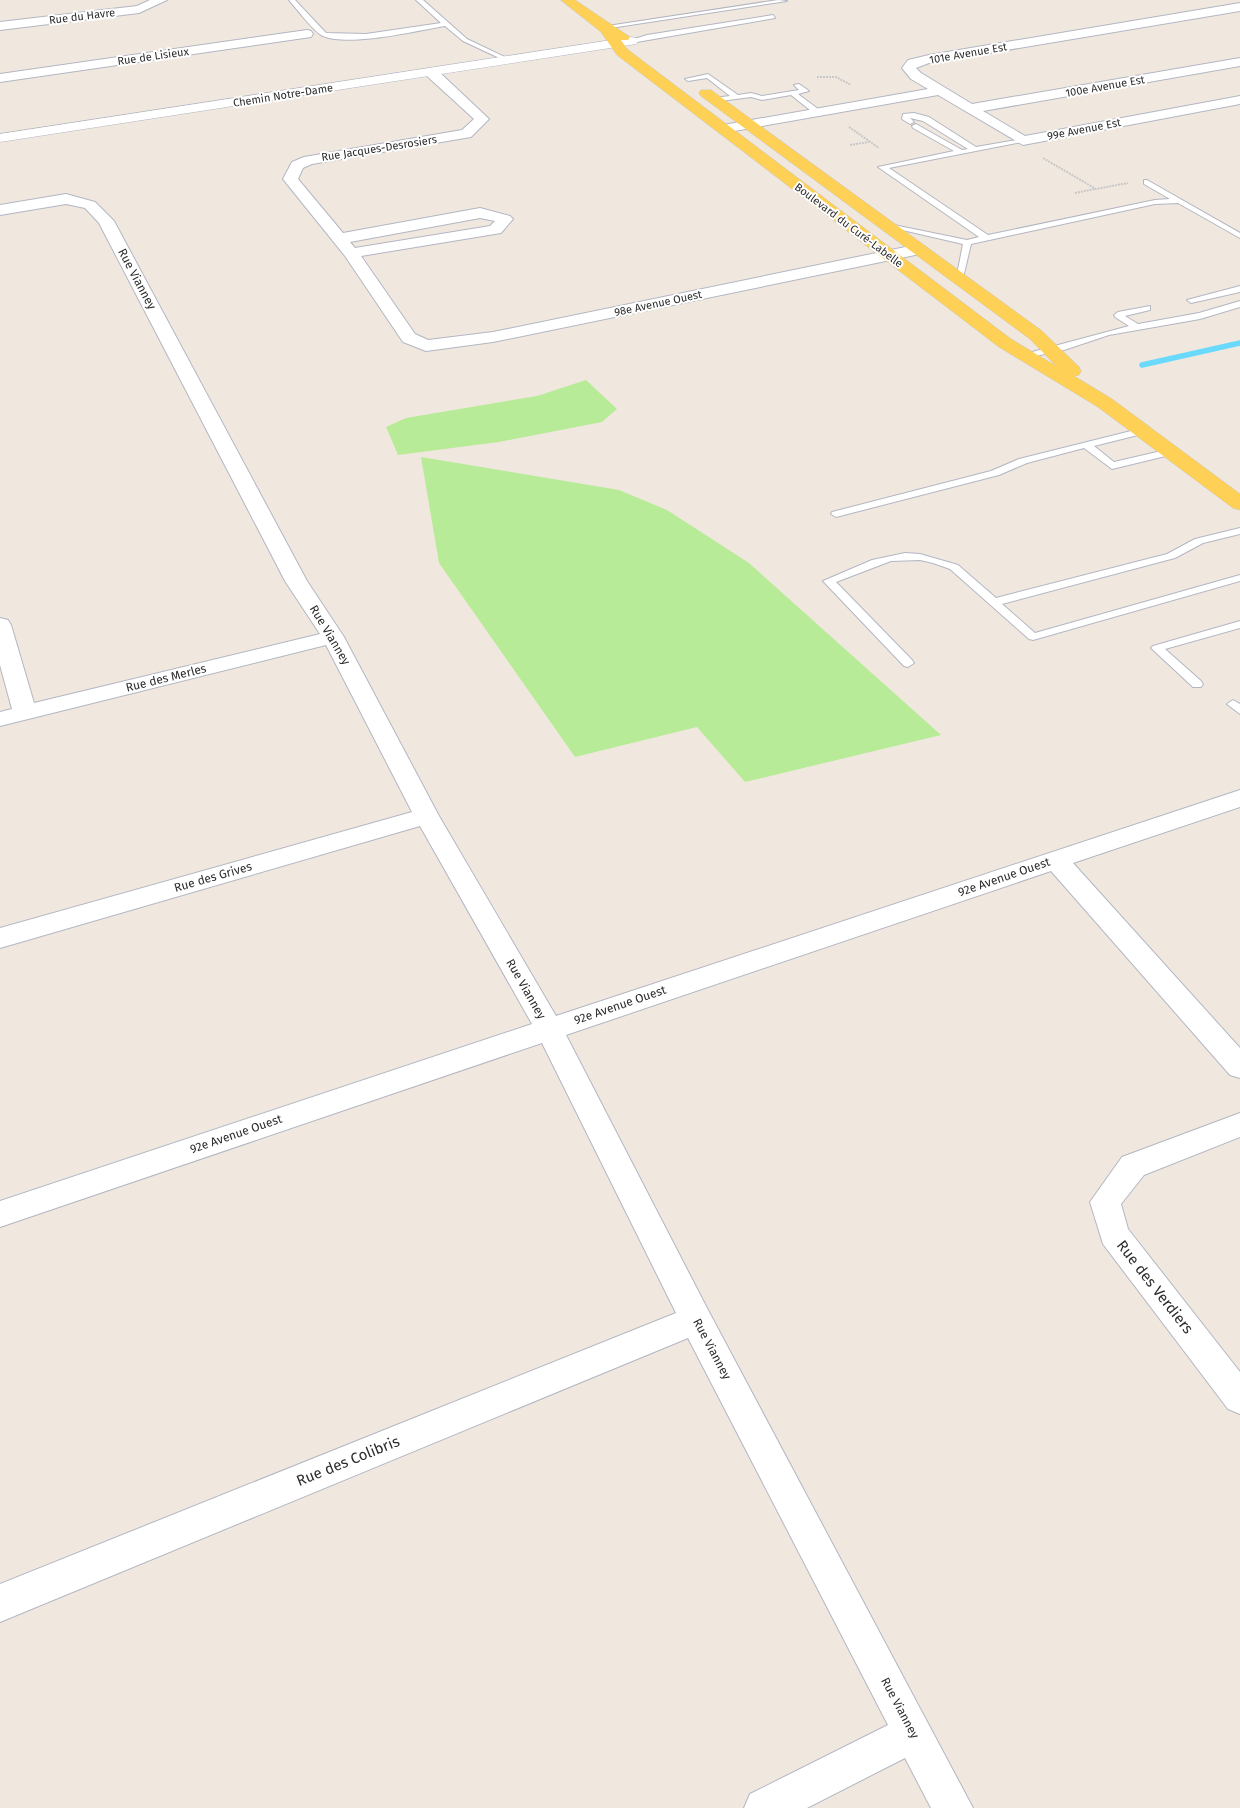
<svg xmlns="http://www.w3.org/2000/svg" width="1240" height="1808" font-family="'Fira Sans',sans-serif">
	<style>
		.green { fill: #b7eb97 }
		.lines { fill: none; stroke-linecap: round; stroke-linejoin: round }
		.stream { stroke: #69dafb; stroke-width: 5.5 }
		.service-casing { stroke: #b3b6c2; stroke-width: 2 }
		.minor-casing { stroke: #b3b6c2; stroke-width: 2 }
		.tertiary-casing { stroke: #b3b6c2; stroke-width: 1 }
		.primary-casing { stroke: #c8c8c8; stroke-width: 1 }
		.path { stroke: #c8c8c8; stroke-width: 2; stroke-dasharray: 2 1; stroke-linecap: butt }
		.service { fill: #fff; fill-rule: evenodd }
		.minor { fill: #fff; fill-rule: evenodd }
		.tertiary { fill: #fff; fill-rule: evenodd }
		.primary { fill: #fed055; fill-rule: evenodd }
		.labels { text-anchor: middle; stroke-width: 4; stroke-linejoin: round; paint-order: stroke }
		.far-street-label { font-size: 11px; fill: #2d2d2d; stroke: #fff }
		.street-label { font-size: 12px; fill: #2d2d2d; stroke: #fff }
		.near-street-label { font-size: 15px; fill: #2d2d2d; stroke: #fff }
	</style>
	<rect width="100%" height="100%" fill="#f0e8df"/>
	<g class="green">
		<polygon points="586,380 617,409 602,422 499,442 398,455 386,427 406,418 537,396"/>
		<polygon points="421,457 619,490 667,510 749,563 941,735 745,782 697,727 575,757 439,563"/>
	</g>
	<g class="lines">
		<polyline class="stream" points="1142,365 1240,343"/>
		<defs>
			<g id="service">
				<path d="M289,0H295L326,33L366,34L441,23L416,0H423L467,39L513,61L508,62L463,41L445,26C415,31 350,47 323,36C314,32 296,8 289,0Z"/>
				<polygon points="778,0 787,1 604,29 601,27"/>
				<polygon points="773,15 775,18 631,43 628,41 647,35"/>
				<polygon points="708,74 738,95 751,93 762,96 799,90 794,85 799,84 809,91 798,94 822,112 815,114 791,95 762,100 751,97 713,102 713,98 730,96 707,78 688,81 685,79"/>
				<polygon points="914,113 929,117 976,147 1023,139 1027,141 889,168 988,235 1155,200 1170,199 1144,184 1144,180 1147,180 1240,233 1240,238 1178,203 1155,204 971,244 963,278 956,280 963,244 885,226 889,224 967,240 979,237 878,167 954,151 913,128 912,126 916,124 962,150 968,149 923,121 910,118 914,122 910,124 902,119 903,114"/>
				<polygon points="1240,286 1240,292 1191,303 1187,300"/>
				<polygon points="1240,301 1240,307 1200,319 1109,335 1064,350 1026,358 1021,355 1129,326 1115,317 1114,315 1118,312 1150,306 1150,310 1125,316 1138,324 1199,313"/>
				<polygon points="1143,428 1146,429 1146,433 1094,446 1114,462 1170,449 1175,452 1174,454 1112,469 1084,448 1027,463 999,475 836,517 831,514 832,512 991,471 1019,459"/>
				<polygon points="1240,528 1240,534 1203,543 1175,558 1002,604 1035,633 1240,575 1240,581 1033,640 1029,639 950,569 933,563 920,560 891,561 836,582 912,660 914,663 908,667 904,666 823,581 872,560 905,553 920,554 958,565 996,598 1167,554 1195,539"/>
				<polygon points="1240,621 1240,628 1165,649 1201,681 1203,684 1201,687 1193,687 1151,648 1153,646"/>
				<polygon points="1233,700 1240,704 1240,714 1227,704"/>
			</g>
			<g id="minor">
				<polygon points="150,0 167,0 139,13 0,30 0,22 137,6"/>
				<polygon points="1240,3 1240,11 929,63 916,68 921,73 972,104 1240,58 1240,66 983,111 1025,136 1240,96 1240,104 1023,145 938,95 723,133 716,129 723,125 928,89 911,79 902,68 908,60 929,55"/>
				<polygon points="307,30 311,31 313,34 311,37 0,82 0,74"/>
				<path d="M432,69L437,70L489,119L471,137L312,164L303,168L298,179L343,233L480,208L510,216L513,219L501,233L361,256L415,334L428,340L493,332L920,244L928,249L920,254L493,342L426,351L403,342L345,256L283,179L292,162L304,157L462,130L474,119L427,76L425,73ZM480,218L495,221L490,226L355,248L350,242Z"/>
				<polygon points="66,194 95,202 114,221 307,581 344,637 439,816 556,1016 1240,790 1240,807 1073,863 1240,1048 1240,1078 1230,1075 1051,871 566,1035 708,1310 973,1808 931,1808 905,1758 807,1808 744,1808 750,1794 888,1725 688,1338 0,1622 0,1584 676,1313 542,1043 0,1227 0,1201 532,1024 420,826 0,948 0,928 412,812 326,645 0,726 0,712 12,709 0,665 0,618 8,620 11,625 34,703 320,634 285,581 99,223 85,208 66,204 0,215 0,205"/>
				<polygon points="1240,1113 1240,1137 1144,1175 1121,1204 1128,1229 1240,1372 1240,1414 1228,1409 1103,1244 1090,1202 1122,1157"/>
			</g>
			<polygon id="tertiary" points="631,37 636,38 638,41 636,44 0,142 0,134"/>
			<polygon id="primary" points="561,0 575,0 630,37 628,40 621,40 627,49 1011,339 1056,366 1030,339 701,96 699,93 701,90 711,90 1042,331 1079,367 1081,371 1079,375 1074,376 1112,399 1240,494 1240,510 1233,508 1098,407 999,347 617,55 601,32"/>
		</defs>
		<use href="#service" class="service-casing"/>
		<use href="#minor" class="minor-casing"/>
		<use href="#tertiary" class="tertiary-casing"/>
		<use href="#primary" class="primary-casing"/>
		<g class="path">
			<polyline points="817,77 836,77 851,85"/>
			<polyline points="849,127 879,148"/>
			<polyline points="850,145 869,142"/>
			<polyline points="1043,158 1096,189 1128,183"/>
			<polyline points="1075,193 1095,189"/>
		</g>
		<use href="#service" class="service"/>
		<use href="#minor" class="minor"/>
		<use href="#tertiary" class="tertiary"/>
		<use href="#primary" class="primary"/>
	</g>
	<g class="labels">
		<g class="far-street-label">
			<text transform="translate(82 16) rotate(-7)" y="4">Rue du Havre</text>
			<text transform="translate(968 53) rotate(-10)" y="4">101e Avenue Est</text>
			<text transform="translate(153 56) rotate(-8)" y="4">Rue de Lisieux</text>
			<text transform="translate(1105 86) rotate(-10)" y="4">100e Avenue Est</text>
			<text transform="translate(283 95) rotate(-9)" y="4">Chemin Notre-Dame</text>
			<text transform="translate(1084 129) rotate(-11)" y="4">99e Avenue Est</text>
			<text transform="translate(379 148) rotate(-9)" y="4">Rue Jacques-Desrosiers</text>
			<text transform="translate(849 225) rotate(37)" y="4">Boulevard du Curé-Labelle</text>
			<text transform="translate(658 303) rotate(-12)" y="4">98e Avenue Ouest</text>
		</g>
		<g class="street-label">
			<text transform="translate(137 279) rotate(62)" y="4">Rue Vianney</text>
			<text transform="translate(330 635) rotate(59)" y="4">Rue Vianney</text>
			<text transform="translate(166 678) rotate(-14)" y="4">Rue des Merles</text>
			<text transform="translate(213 877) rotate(-16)" y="4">Rue des Grives</text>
			<text transform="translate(1004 877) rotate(-19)" y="4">92e Avenue Ouest</text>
			<text transform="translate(526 989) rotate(60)" y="4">Rue Vianney</text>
			<text transform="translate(620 1005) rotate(-19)" y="4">92e Avenue Ouest</text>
			<text transform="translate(236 1134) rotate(-19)" y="4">92e Avenue Ouest</text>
			<text transform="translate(712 1349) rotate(62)" y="4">Rue Vianney</text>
			<text transform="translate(900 1708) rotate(62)" y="4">Rue Vianney</text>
		</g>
		<g class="near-street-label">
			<text transform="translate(1155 1287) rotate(52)" y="5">Rue des Verdiers</text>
			<text transform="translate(348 1461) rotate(-22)" y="5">Rue des Colibris</text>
		</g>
	</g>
</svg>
